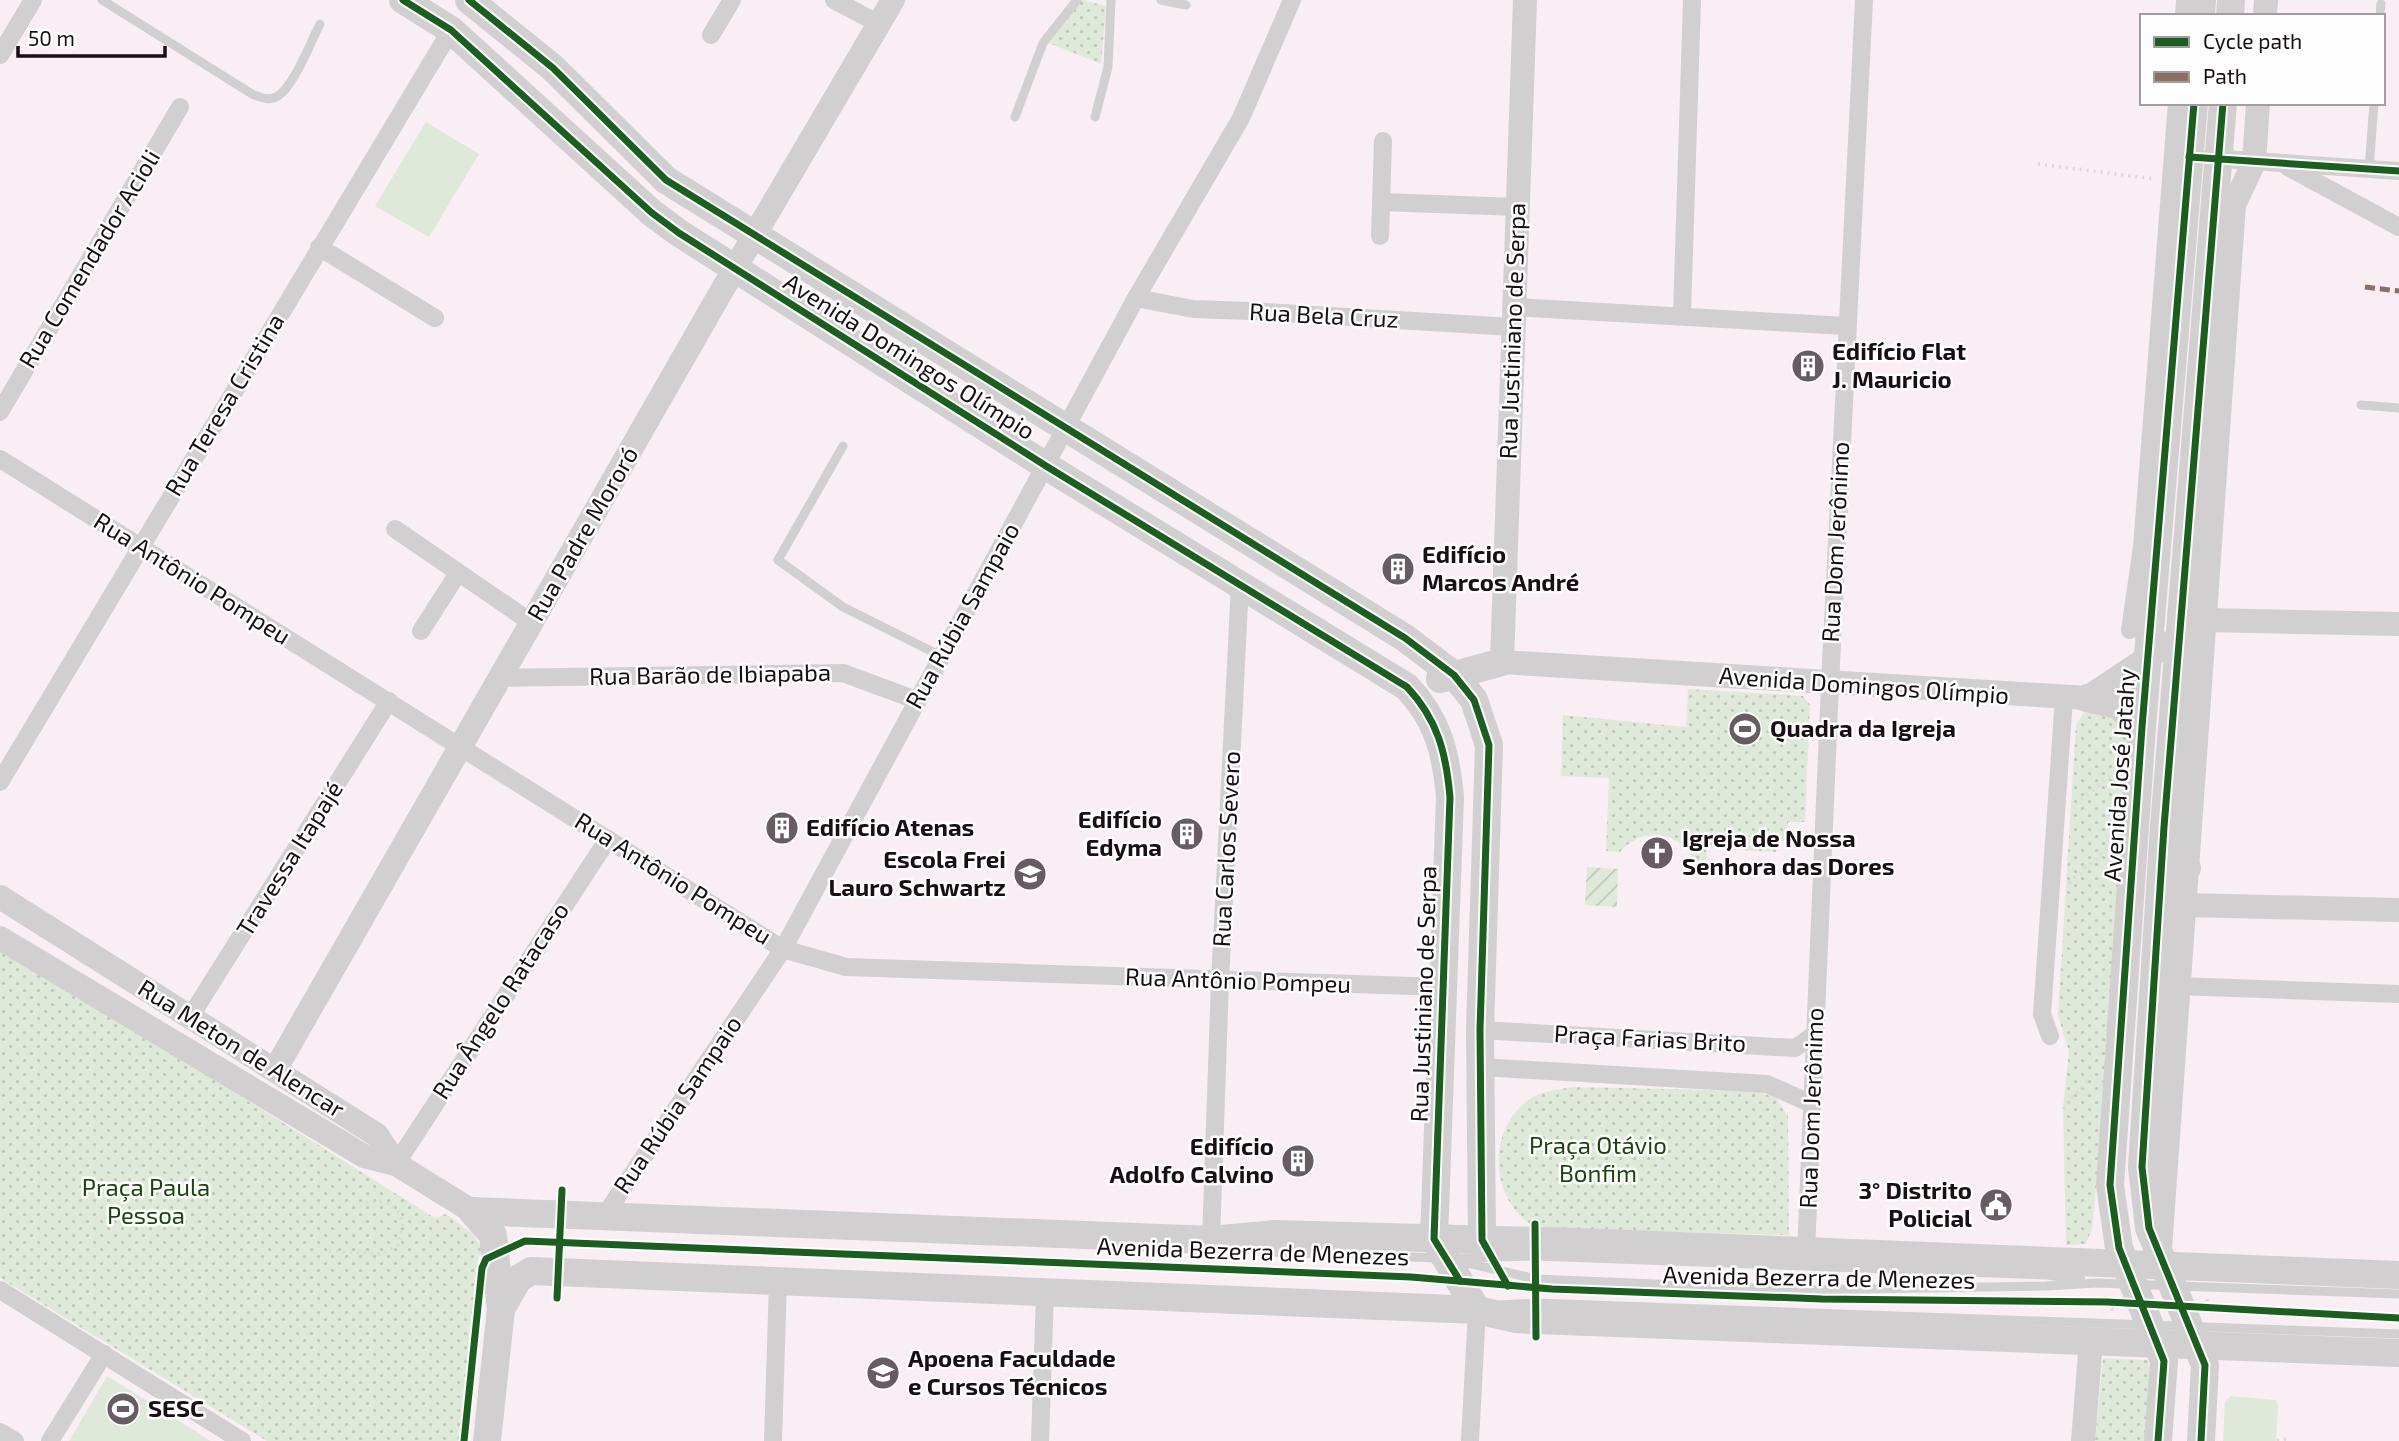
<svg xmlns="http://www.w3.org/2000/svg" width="2399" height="1441" font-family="'Exo 2',sans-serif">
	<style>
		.grass { fill: #dfe9d9 }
		.park { fill: url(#park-dots) }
		.garden { fill: url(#garden-furrows) }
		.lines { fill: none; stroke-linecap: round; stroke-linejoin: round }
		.path { stroke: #dbd7da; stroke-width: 3.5; stroke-dasharray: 2 5; stroke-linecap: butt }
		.lane { stroke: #d2cfd0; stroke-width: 9 }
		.street { stroke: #d2cfd0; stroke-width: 18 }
		.secondary { stroke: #d2cfd0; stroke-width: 24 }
		.primary { stroke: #d2cfd0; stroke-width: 28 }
		.quiet { stroke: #8d6e63; stroke-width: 5; stroke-dasharray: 10 5; stroke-linecap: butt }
		.cycleway-casing { stroke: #fdfdfd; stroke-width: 11 }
		.cycleway { stroke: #1b5e20; stroke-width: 7 }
		.labels { text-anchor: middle; stroke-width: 5; stroke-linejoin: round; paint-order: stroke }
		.street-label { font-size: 24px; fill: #190e14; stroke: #fdfdfd }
		.poi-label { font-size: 24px; font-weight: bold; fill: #190e14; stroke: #fdfdfd; text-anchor: start }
		.park-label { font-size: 24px; fill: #1b470f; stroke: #fdfdfd }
	</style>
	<defs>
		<pattern id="park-dots" width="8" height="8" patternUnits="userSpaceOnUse" patternTransform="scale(1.75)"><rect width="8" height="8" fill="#dfe9d9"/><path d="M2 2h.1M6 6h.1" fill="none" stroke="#bfc7b9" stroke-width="1.8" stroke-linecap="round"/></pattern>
		<pattern id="garden-furrows" width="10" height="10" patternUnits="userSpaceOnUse" patternTransform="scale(1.75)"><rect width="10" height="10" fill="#dfe9d9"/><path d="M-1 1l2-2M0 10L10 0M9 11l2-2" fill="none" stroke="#bfc7b9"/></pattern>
	</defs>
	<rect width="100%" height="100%" fill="#f8eef3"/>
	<g class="grass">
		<polygon points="426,122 479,154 429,237 375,206"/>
		<polygon points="107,1376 211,1441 69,1441"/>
		<polygon points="2230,1396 2276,1400 2278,1405 2276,1441 2223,1441 2225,1403"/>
	</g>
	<g class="park">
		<polygon points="1082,0 1106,6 1101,64 1049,43"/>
		<path d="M1688,689L1803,696L1810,705L1805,822H1788L1787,841H1777L1776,852L1707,848L1706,860L1695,861C1679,831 1643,825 1620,852L1606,851L1609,778L1561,776L1563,715L1686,727Z"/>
		<polygon points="2084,712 2119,714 2128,722 2109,1056 2092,1229 2086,1244 2066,1245 2063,1109 2069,1051 2058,1016 2076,725"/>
		<polygon points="0,946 435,1218 446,1214 473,1234 483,1250 478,1258 461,1441 267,1441 0,1278"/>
		<path d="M1572,1087L1756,1091L1776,1098L1788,1116L1789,1235L1535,1228C1490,1201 1485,1130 1530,1099C1541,1091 1558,1090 1572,1087Z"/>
		<polygon points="2103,1358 2148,1360 2151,1381 2148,1441 2095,1441"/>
	</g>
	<polygon class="garden" points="1587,867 1618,869 1617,907 1585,905"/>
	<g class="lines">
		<g class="path">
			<polyline points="2038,164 2155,179"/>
			<polyline points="2076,804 2116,771"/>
			<polyline points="2069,883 2110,846"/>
			<polyline points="2063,1109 2094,1073"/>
			<path d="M329,1251L382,1254L398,1245L403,1223C396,1199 373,1195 355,1209"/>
			<polyline points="2105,1296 2113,1311"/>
			<polyline points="2207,1299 2213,1315"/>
			<polyline points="2277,1441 2286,1439"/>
		</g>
		<g class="lane">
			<path d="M102,0L252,94C260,97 269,102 278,96C294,86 311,41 320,24"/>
			<polyline points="1161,0 1186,5"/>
			<polyline points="2380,16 2381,4"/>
			<polyline points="1015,117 1043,43 1077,0"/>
			<polyline points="1095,117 1108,67 1111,0"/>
			<polyline points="2369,169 2374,103"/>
			<polyline points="2361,405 2399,408"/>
			<polyline points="843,446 778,560 843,607 941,656"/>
			<polyline points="1249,1247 1273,1252 1438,1258"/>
			<polyline points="1459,1258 1536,1256 2048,1275 2081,1280"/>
			<polyline points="1454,1260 1536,1279 1795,1290 2046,1286 2097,1283 2399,1294"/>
			<polyline points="1499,1305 1536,1303 2399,1334"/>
		</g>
		<g class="street">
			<polyline points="834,0 879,24"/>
			<polyline points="2184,16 2185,0"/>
			<polyline points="711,35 732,0"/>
			<polyline points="0,55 33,0"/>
			<polyline points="2210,158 2399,171"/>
			<polyline points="2288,167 2399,227"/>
			<polyline points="1381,202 1517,207"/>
			<polyline points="1380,236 1383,141"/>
			<polyline points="319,247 435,318"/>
			<polyline points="1136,298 1193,309 1250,311 1512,327"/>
			<polyline points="1513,307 1846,326"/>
			<polyline points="1682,314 1692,0"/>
			<polyline points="0,412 180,107"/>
			<polyline points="0,459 783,949 846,967 1443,987"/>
			<polyline points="395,529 532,623"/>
			<polyline points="2130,630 2142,547 2177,103"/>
			<polyline points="421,631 458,573"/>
			<polyline points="499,678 843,673 916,700"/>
			<polyline points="0,782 451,30"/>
			<polyline points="2178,986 2399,994"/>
			<polyline points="190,1017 389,701"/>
			<polyline points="1480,1030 1795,1048 1815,1034"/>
			<polyline points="2050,1036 2042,1014 2064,698"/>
			<polyline points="1481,1067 1767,1084 1812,1104"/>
			<polyline points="396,1164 608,839"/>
			<polyline points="605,1215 783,949 1136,298 1241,118 1292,0"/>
			<polyline points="1211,1240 1220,981 1240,584"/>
			<polyline points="1806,1252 1830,684 1864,0"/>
			<polyline points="0,1290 242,1441"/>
			<polyline points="0,1432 15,1441"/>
			<polyline points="50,1441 104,1354"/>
			<polyline points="773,1441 778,1282"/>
			<polyline points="1040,1441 1045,1293"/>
			<polyline points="1470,1441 1477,1310"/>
		</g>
		<g class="secondary">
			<polyline points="1525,0 1502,662 2087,698 2204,620"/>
			<polyline points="2265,16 2266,0"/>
			<polyline points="2204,620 2399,624"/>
			<polyline points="0,897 377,1135 396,1164 472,1211"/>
			<polyline points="2185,905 2399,910"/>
			<polyline points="0,938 364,1156 396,1164"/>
			<polyline points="275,1070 721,292 893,0"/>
			<polyline points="2160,1249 2234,205 2254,162 2258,103"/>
			<polyline points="2083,1441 2091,1341"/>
		</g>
		<g class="primary">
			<path d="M403,0L451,30L652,213L679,233L1046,466L1407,687C1438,720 1446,753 1450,797L1434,1239L1477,1310"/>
			<polyline points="469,0 553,68 666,180 1405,638 1454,675 1474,700 1489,745 1480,1030 1482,1240"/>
			<polyline points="2201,16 2202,0"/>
			<polyline points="2230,16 2231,0"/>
			<polyline points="1440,679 1502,662"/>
			<polyline points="2087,698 2118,705 2142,727"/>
			<polyline points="2164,827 2187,868"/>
			<polyline points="472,1211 1211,1240 1274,1234 1578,1242 2399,1275"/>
			<polyline points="472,1211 493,1235 501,1309 487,1441"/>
			<polyline points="501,1309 518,1279 531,1271 1477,1310 1516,1319 1536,1320 2399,1353"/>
			<polyline points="2158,1441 2164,1361 2119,1248 2110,1185 2142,727 2194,103"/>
			<polyline points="2201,1441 2205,1365 2149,1228 2142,1167 2164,827 2223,103"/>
		</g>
		<polyline class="quiet" points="2365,287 2399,291"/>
		<defs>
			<g id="cycleway">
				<path d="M403,0L451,30L652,213L679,233L1046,466L1407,687C1438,720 1446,753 1450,797L1434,1239L1460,1281"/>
				<polyline points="469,0 553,68 666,180 1405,638 1454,675 1474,700 1489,745 1480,1030 1482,1240 1508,1286"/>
				<polyline points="2189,157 2399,171"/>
				<polyline points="1535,1224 1536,1337"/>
				<polyline points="557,1298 562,1190"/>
				<polyline points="464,1441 482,1268 486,1259 525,1241 1411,1277 1552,1289 1822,1299 2108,1302 2399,1318"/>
				<polyline points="2158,1441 2164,1361 2119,1248 2110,1185 2142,727 2194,103"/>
				<polyline points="2201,1441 2205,1365 2149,1228 2142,1167 2164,827 2223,103"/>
			</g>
		</defs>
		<use href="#cycleway" class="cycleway-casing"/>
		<use href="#cycleway" class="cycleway"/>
	</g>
	<defs>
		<symbol id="building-disc" viewBox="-11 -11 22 22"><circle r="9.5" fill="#675c62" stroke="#fdfdfd"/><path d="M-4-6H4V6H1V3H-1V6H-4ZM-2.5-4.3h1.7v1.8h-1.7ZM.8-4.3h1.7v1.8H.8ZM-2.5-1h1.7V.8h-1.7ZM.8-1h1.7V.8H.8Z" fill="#fff"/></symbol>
		<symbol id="stadium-disc" viewBox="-11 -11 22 22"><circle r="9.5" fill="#675c62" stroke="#fdfdfd"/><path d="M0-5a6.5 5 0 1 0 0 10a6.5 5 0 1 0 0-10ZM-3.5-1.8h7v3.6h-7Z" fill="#fff"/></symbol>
		<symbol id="church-disc" viewBox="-11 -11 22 22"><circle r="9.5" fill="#675c62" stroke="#fdfdfd"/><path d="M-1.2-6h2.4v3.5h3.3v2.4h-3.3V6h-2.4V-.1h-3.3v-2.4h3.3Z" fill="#fff"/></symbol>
		<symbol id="school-disc" viewBox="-11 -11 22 22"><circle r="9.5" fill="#675c62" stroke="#fdfdfd"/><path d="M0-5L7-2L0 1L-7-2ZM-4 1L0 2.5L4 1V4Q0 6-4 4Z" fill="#fff"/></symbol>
		<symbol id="civic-disc" viewBox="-11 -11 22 22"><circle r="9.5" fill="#675c62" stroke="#fdfdfd"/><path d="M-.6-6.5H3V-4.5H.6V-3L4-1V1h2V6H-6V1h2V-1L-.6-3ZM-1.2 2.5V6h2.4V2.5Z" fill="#fff"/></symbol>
		<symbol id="university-disc" viewBox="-11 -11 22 22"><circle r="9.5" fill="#675c62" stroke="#fdfdfd"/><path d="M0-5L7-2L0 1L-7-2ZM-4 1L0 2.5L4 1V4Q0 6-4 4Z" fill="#fff"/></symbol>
	</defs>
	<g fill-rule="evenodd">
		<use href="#building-disc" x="1789" y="347" width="38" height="38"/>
		<use href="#building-disc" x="1379" y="550" width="38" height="38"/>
		<use href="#stadium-disc" x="1726" y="710" width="38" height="38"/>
		<use href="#building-disc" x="763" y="809" width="38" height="38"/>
		<use href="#building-disc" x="1168" y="815" width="38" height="38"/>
		<use href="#church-disc" x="1638" y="834" width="38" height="38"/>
		<use href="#school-disc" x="1011" y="855" width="38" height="38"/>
		<use href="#building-disc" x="1279" y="1142" width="38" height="38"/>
		<use href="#civic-disc" x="1977" y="1186" width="38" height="38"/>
		<use href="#university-disc" x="864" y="1354" width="38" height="38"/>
		<use href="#stadium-disc" x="104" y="1390" width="38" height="38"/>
	</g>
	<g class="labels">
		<g class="street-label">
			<text transform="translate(90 259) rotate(-59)" y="8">Rua Comendador Acioli</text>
			<text transform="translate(1324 316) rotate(3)" y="8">Rua Bela Cruz</text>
			<text transform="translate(1513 331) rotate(-88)" y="8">Rua Justiniano de Serpa</text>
			<text transform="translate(909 357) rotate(32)" y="8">Avenida Domingos Olímpio</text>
			<text transform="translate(225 405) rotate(-59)" y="8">Rua Teresa Cristina</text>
			<text transform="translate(583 534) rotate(-60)" y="8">Rua Padre Mororó</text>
			<text transform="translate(1836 542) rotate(-87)" y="8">Rua Dom Jerônimo</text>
			<text transform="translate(192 579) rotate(32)" y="8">Rua Antônio Pompeu</text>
			<text transform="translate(963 616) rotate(-61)" y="8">Rua Rúbia Sampaio</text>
			<text transform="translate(710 675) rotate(-1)" y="8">Rua Barão de Ibiapaba</text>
			<text transform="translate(1864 686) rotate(4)" y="8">Avenida Domingos Olímpio</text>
			<text transform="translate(2120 775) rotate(-86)" y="8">Avenida José Jatahy</text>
			<text transform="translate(1227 849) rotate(-87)" y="8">Rua Carlos Severo</text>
			<text transform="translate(290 859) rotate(-58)" y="8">Travessa Itapajé</text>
			<text transform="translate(673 879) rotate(32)" y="8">Rua Antônio Pompeu</text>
			<text transform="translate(1238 981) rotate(2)" y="8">Rua Antônio Pompeu</text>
			<text transform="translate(1424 994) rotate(-88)" y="8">Rua Justiniano de Serpa</text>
			<text transform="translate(501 1001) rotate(-57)" y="8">Rua Ângelo Ratacaso</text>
			<text transform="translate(1650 1039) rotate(3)" y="8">Praça Farias Brito</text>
			<text transform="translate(241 1049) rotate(32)" y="8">Rua Meton de Alencar</text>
			<text transform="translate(678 1105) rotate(-56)" y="8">Rua Rúbia Sampaio</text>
			<text transform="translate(1812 1108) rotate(-88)" y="8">Rua Dom Jerônimo</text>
			<text transform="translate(1253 1252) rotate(2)" y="8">Avenida Bezerra de Menezes</text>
			<text transform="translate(1819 1278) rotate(1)" y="8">Avenida Bezerra de Menezes</text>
		</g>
		<g class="poi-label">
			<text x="1832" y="360">Edifício Flat<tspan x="1832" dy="28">J. Mauricio</tspan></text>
			<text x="1422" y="563">Edifício<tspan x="1422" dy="28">Marcos André</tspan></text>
			<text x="1770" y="737">Quadra da Igreja</text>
			<text x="1162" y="828" text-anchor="end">Edifício<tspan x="1162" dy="28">Edyma</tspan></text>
			<text x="806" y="836">Edifício Atenas</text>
			<text x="1682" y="847">Igreja de Nossa<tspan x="1682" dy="28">Senhora das Dores</tspan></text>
			<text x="1006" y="868" text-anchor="end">Escola Frei<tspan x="1006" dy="28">Lauro Schwartz</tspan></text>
			<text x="1274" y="1155" text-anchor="end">Edifício<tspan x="1274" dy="28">Adolfo Calvino</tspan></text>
			<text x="1972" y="1199" text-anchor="end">3° Distrito<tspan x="1972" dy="28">Policial</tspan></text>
			<text x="908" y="1367">Apoena Faculdade<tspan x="908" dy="28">e Cursos Técnicos</tspan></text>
			<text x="148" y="1417">SESC</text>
		</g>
		<g class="park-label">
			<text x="1598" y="1154">Praça Otávio<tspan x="1598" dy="28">Bonfim</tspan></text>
			<text x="146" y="1196">Praça Paula<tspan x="146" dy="28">Pessoa</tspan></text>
		</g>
	</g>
	<rect x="2140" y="14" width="245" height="91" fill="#fdfdfd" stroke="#a29da0" stroke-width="2"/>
	<rect x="2154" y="37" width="35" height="10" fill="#1b5e20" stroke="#a29da0" stroke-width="2"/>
	<text x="2203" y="49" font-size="21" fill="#190e14">Cycle path</text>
	<rect x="2154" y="72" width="35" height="10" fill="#8d6e63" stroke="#a29da0" stroke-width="2"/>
	<text x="2203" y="84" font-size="21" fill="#190e14">Path</text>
	<path d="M18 46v10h147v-10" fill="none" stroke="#190e14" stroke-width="3.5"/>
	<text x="28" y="46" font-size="21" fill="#190e14" stroke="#fdfdfd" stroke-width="5" paint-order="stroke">50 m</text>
</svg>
